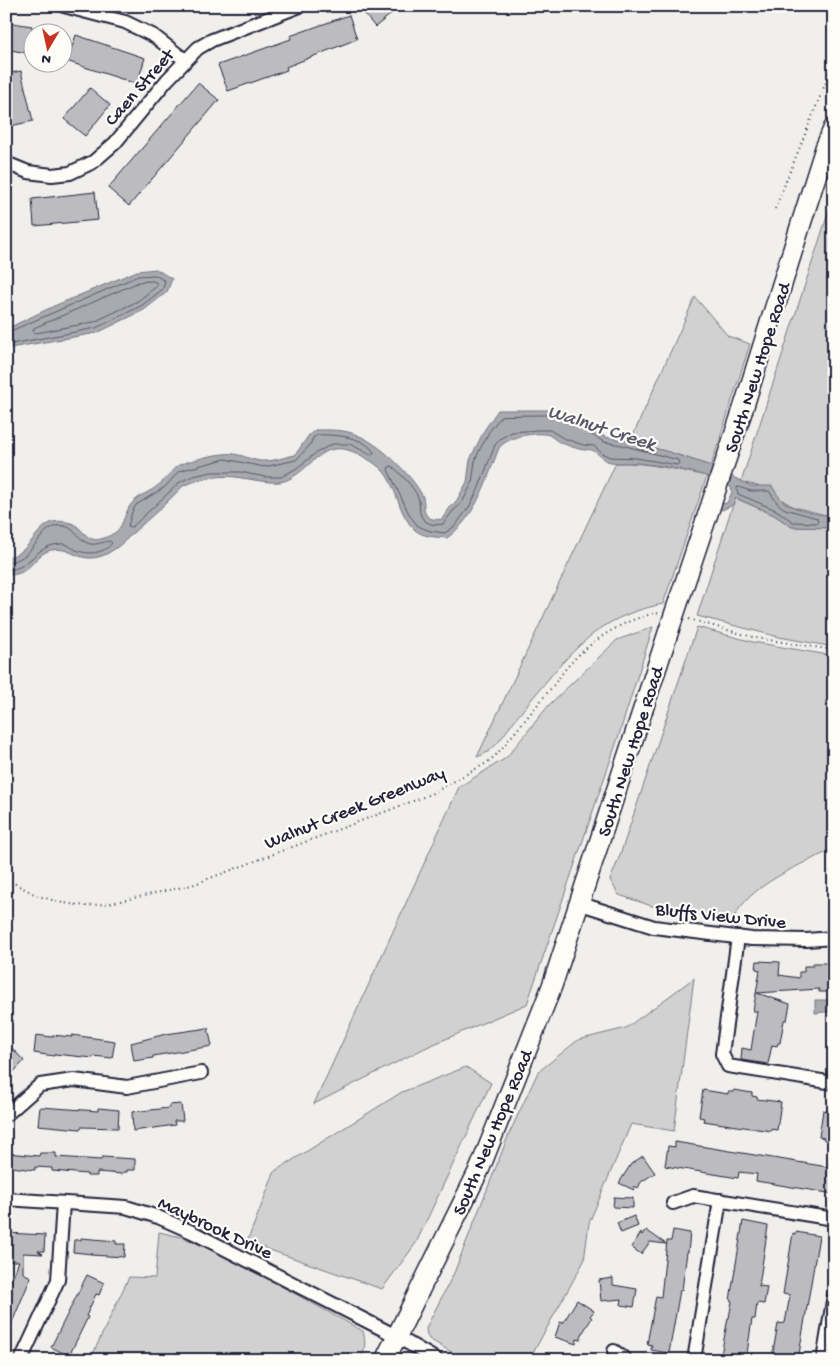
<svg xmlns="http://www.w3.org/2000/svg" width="840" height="1366" font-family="'Gochi Hand',sans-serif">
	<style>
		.green { fill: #d2d1d1; stroke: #7a7a86 }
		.water { fill: #a9a9b0; stroke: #737381 }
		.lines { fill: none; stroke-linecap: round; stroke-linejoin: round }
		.shore { stroke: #58586a; stroke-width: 1 }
		.building { fill: #bcbcc0; stroke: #22223b }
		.street-casing { stroke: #22223b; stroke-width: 16 }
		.primary-casing { stroke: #22223b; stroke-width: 22 }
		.path { stroke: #22223b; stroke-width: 2; stroke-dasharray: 1 4; stroke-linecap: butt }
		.street { stroke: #fdfcf7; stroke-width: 12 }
		.primary { stroke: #fdfcf7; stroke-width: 19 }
		.primary-bridge-casing { stroke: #22223b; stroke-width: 22; stroke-linecap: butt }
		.primary-bridge { stroke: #fdfcf7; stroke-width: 19 }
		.labels { text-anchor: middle; stroke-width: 4.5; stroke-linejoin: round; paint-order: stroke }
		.street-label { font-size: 19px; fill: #22223b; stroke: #fdfcf7 }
		.water-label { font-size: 20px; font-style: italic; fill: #58586a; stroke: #fdfcf7 }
	</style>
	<rect width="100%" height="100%" fill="#f0efec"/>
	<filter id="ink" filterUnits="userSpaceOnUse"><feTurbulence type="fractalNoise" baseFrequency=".02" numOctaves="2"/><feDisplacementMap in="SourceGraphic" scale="10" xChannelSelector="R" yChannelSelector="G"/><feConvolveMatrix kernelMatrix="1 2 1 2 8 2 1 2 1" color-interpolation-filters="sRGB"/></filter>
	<g filter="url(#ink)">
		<g class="green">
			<polygon points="834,195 834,515 830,516 794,507 759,486 741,482"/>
			<polygon points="695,297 728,336 750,344 711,466 669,452 630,442"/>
			<path d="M616,463C647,462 676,470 707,476L663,604C643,608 621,615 603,627C572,646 538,692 514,721C503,735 496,751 477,757Z"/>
			<polygon points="735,498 774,515 792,527 834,528 834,647 779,637 697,616"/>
			<polygon points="653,627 618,738 527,1004 427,1047 314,1104 459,787 506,758 549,705 617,640"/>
			<path d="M697,627L753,642L834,656V849C801,864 749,885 733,919L655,907L619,895L610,880L619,858Z"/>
			<polygon points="694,978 674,1131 631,1124 589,1223 584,1261 529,1360 465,1360 429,1339 427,1335 426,1328 454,1273 509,1134 538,1072 578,1040 626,1028"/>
			<polygon points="466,1067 491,1083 416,1243 382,1289 247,1242 275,1171 402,1092"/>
			<path d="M159,1232L181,1237L215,1250L363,1331C366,1342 365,1349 361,1360H90L129,1277L155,1278Z"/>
		</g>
		<g class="water">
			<polygon points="156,269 172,279 167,292 144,310 97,333 10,348 6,351 6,329 54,306 137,271"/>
			<path d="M498,410H554L566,413L605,437L623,440L669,452L711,466L751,486H772C776,492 779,498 784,502C793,509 823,517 834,515V528L792,527L774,515L736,498L733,505L722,510L719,508L720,504L727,503L732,492L731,487C706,472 666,466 638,463C629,462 620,464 611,462C602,461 599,453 592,450C588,449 588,450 584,450C578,449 568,446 562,443C557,442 553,437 549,435C536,431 507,437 499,448C486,481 477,516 447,538C436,537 423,537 415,530C399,515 398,493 387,476C380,466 370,460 360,455C352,451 344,448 335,449C317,450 301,479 280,482C267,483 256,480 242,478C223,474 201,478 183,486C168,502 152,516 135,531C126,540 115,551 102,556C99,557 94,558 91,558C76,559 68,546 51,550C31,556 32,576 6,575V557C30,555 34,528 53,522C60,520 73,522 78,527C90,539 92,544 111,535C125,529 123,512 133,502C141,494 153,491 161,483C167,479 171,470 177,466C184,462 215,454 224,454C229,453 235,454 239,455C247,457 257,462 265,461C274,461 285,457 295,455L309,435L315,430C329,430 344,429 357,435C379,443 411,474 422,495C425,500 423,508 425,513C429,520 436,520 442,519L449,508L457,500L467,482L470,460L475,449L485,429Z"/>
			<polygon points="815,1000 834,1000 834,1011 815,1013"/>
		</g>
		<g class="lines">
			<g class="shore">
				<polygon points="153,281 157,283 157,286 138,301 94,322 36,333 33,331 34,328 139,282"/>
				<polyline points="6,333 138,276 155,275 165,281 163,289 141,306 96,328 6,345"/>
				<path d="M536,415H553L564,418L604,442L622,445L678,460L679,463L677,465L636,458L610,457L603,454L594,446L583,445L563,438L550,430H538L512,432L501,438L495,445L478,490L469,507L455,526L445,533L430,531L418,526L410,516L388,470L389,467L392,466C401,474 413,486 418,497C420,502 419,508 420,513C423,524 434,526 443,524L453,511L462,503L472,483L475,461L479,451L489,432L501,416Z"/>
				<path d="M318,435C335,434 366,437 374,453L371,455L350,444H332L316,453L297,468L281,477H265L240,472H212L193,476L180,482L132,527L128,526L132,512L136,505L165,487L179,471L225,459L264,467L296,460L310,445L313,438Z"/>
				<polygon points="738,487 751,491 769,491 778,504 785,509 817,518 818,522 816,523 793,522 776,510 738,494 737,489"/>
				<path d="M6,562C33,562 38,530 56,526C75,523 76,540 90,544C96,545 103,542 109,541L112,543C104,554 88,555 76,550C71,548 67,543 61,544C34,545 31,570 6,570"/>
			</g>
		</g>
		<g class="building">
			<polygon points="358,6 401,6 375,27"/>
			<polygon points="349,15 357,39 286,67 287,70 228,91 218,65 291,39 290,36"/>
			<polygon points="6,22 32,26 32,54 6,49"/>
			<polygon points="76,35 145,58 137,84 63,60 68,59"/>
			<polygon points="21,71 33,121 6,127 6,74"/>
			<polygon points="198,83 219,100 129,206 108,188"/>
			<polygon points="90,88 110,105 85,136 64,119"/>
			<polygon points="95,192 98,220 34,226 32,199"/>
			<polygon points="757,961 780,962 779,975 799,978 799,972 804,972 804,966 813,966 813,963 827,963 827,965 834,965 834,992 819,992 819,989 757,993 790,1004 787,1020 784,1020 780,1043 778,1043 777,1046 772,1045 768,1064 741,1060 742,1048 751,1050 757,1011 753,1011 760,970 756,969"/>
			<polygon points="208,1028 212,1046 153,1056 153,1058 134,1061 131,1043 166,1034"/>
			<polygon points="36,1035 52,1037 52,1035 72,1037 72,1035 115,1041 112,1058 93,1056 93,1058 55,1054 54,1056 34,1053"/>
			<polygon points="12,1048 24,1061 6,1080 6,1054"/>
			<polygon points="703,1090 728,1094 728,1092 733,1092 734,1090 752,1093 752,1096 757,1097 757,1099 781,1102 777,1130 771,1129 771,1131 703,1121 704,1118 699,1117"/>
			<polygon points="181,1104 183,1121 174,1121 175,1125 133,1131 132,1112 169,1108 169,1105"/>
			<polygon points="40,1107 98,1111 98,1108 119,1110 118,1128 81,1127 80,1129 38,1125"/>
			<polygon points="823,1110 834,1112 834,1142 824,1140 824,1138 819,1137"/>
			<polygon points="675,1142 834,1168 834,1194 756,1181 757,1174 739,1172 738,1178 665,1166 668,1146 675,1147"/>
			<polygon points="6,1153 39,1156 40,1153 56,1153 56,1157 101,1160 102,1157 135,1159 135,1170 127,1170 127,1172 123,1172 122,1174 97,1172 97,1176 87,1176 87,1174 52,1171 52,1168 35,1167 35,1170 26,1169 6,1166"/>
			<polygon points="643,1156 655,1173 641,1182 638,1188 634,1186 634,1190 619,1183 631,1164"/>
			<polygon points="614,1197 633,1198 633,1208 613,1207"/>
			<polygon points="634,1216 638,1226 621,1233 617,1223"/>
			<polygon points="743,1221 768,1226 759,1286 767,1287 764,1304 757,1303 755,1319 752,1319 746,1360 720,1360 728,1318 729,1318 732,1301 730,1300"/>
			<polygon points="646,1230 666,1244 650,1242 641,1254 631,1247 641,1233 642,1235"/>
			<polygon points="673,1230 690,1233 688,1252 687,1252 682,1290 680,1290 669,1353 651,1350 652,1345 647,1344 656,1296 661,1297 667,1241 671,1241"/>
			<polygon points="796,1232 819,1236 798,1360 787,1360 772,1357 778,1324 785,1323 790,1295 783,1294 793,1233 796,1234"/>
			<polygon points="6,1233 45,1235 44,1251 38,1251 43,1254 23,1253 23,1273 31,1277 6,1337 6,1285 9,1286 19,1261 9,1261 9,1249 6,1249"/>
			<polygon points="81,1238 116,1241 116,1244 125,1244 124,1257 91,1255 92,1254 73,1252 74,1240 81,1240"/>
			<polygon points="87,1275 104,1283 99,1295 96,1294 86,1316 88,1317 69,1356 51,1347"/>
			<polygon points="613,1278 613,1285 637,1289 634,1307 621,1305 622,1299 601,1301 599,1280"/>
			<polygon points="577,1300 594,1311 590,1316 592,1318 583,1332 580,1340 577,1339 576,1344 555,1337 560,1322 563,1323"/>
		</g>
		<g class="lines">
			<defs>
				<g id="street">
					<polyline points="64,6 125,22 154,36 185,60"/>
					<polyline points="6,163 28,172 52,175 70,173 93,162 115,143 167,80 198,48 212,40 300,6"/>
					<polyline points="578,903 654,927 752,939 806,940 834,938"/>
					<polyline points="738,937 722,1054 728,1066 834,1083"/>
					<polyline points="6,1115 40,1085 74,1080 127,1087 201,1073"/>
					<polyline points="6,1199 126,1207 158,1217 192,1232 396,1336 437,1360"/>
					<polyline points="673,1203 693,1196 834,1219"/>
					<polyline points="614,1351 626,1360"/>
					<polyline points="21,1360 58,1280 63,1203"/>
					<polyline points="694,1360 720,1200"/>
					<polyline points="823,1360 834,1295"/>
				</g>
				<g id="primary">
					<polyline points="743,409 800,227 825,148 834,127"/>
					<polyline points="385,1360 480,1168 552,986 669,630"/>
				</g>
			</defs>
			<use href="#street" class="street-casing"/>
			<use href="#primary" class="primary-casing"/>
			<g class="path">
				<polyline points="775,209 834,62"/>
				<polyline points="689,619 756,638 834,650"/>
				<polyline points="830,871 834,869"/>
				<path d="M6,879L38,896L63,903L86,906L111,903L192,885L416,800L435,792L488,762L496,755C513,735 530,714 547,693C556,683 562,672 571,663C591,640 629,616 660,613"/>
			</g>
			<use href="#street" class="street"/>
			<use href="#primary" class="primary"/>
			<defs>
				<polyline id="primary-bridge" points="669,630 743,409"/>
			</defs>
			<use href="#primary-bridge" class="primary-bridge-casing"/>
			<use href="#primary-bridge" class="primary-bridge"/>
		</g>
	</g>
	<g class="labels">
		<g class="street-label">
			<text transform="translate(138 86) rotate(-49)" y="7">Caen Street</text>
			<text transform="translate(756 367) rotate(-72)" y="7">South New Hope Road</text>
			<text transform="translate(629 751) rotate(-72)" y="7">South New Hope Road</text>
			<text transform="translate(354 806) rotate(-22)" y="7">Walnut Creek Greenway</text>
			<text transform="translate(721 914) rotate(6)" y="7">Bluffs View Drive</text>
			<text transform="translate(491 1132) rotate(-67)" y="7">South New Hope Road</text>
			<text transform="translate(216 1226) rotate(25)" y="7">Maybrook Drive</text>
		</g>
		<g class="water-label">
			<text transform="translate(602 426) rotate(18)" y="7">Walnut Creek</text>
		</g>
	</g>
	<rect width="840" height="1366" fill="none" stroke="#fdfcf7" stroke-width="25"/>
	<rect x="12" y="12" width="815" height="1341" fill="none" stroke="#22223b" stroke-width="2" filter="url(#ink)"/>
	<g transform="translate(48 48) rotate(189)"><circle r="24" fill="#fdfcf7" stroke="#a5a5ac"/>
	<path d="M0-4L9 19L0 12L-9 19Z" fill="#c8321e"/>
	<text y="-8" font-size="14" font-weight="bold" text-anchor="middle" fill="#22223b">N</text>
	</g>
</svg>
